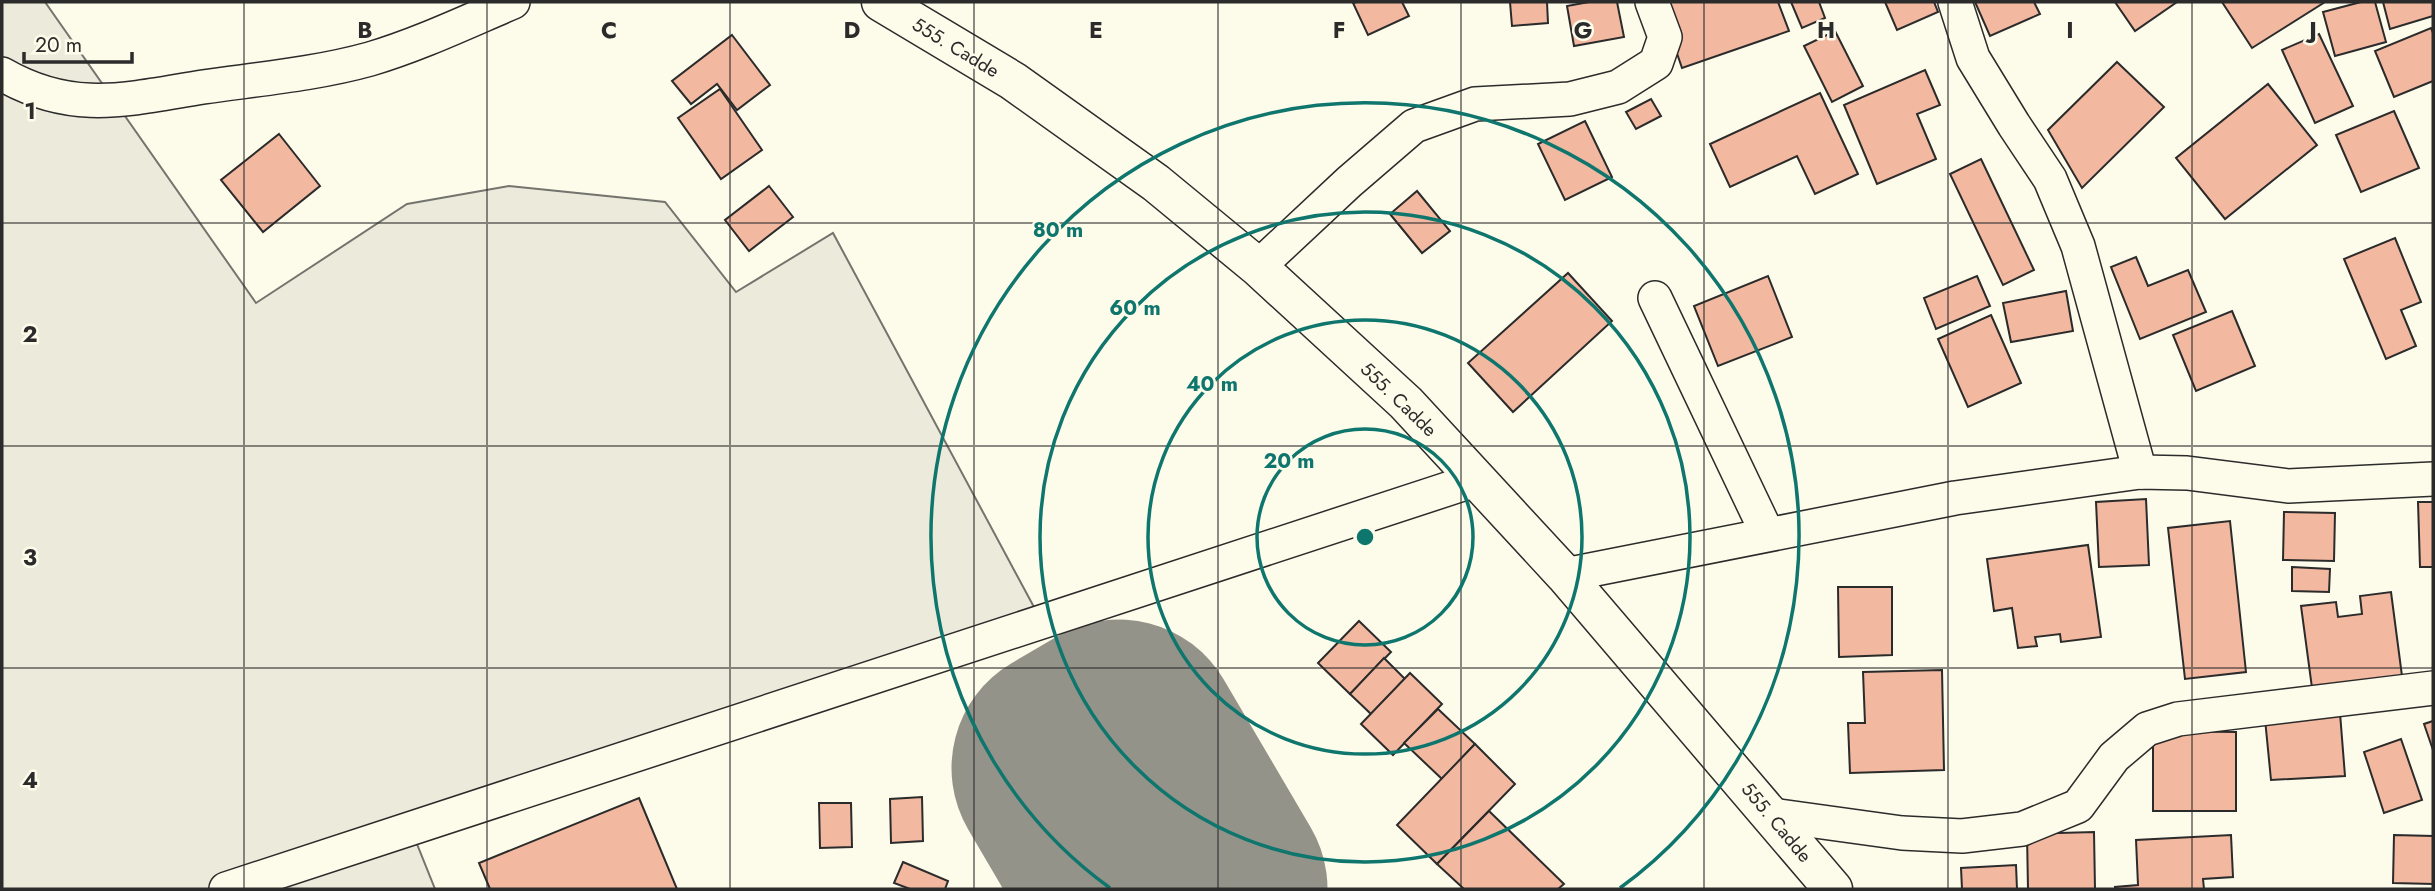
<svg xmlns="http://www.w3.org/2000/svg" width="2435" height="891" font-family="Jost,sans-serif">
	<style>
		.green { fill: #ecebdb; stroke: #74746e; stroke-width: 2 }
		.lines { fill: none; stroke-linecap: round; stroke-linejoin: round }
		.runway { stroke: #94938a; stroke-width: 243 }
		.building { fill: #f2b8a0; stroke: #2b2b2b; stroke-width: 2 }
		.minor-casing { stroke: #2b2b2b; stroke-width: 36 }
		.tertiary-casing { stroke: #2b2b2b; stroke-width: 41 }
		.minor { stroke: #fdfbea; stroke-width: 33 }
		.tertiary { stroke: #fdfbea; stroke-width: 38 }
		.grid { fill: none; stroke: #2b2b2b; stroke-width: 2; stroke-opacity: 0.55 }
		.ring { fill: none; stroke: #0f766e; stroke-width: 3.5 }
		.labels { text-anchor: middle; stroke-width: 5; stroke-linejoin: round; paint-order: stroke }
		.street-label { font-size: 19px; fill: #2b2b2b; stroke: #fdfbea }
		.grid-label { font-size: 23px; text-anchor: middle; font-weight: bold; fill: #2b2b2b; stroke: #fdfbea; stroke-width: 5; stroke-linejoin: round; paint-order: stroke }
		.centre { fill: #0f766e; stroke: #fdfbea; stroke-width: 3.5 }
		.ring-label { font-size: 21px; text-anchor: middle; font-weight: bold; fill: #0f766e; stroke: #fdfbea; stroke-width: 5; stroke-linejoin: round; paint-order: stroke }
	</style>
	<rect width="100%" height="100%" fill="#fdfbea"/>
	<polygon class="green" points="2,2 45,2 256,303 407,204 509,186 665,202 736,292 833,233 1042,622 411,829 435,889 2,889"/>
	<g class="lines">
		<polyline class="runway" points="1144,889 1073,768 1119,741 1206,889"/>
	</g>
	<g class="building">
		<polygon points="1357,2 1402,2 1409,16 1368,35 1353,3"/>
		<polygon points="1510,2 1547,2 1548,23 1512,26"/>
		<polygon points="1589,2 1617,2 1624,37 1574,46 1567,6"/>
		<polygon points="1666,2 1778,2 1789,31 1682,68 1660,4"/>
		<polygon points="1791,2 1819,2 1825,18 1802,28"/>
		<polygon points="1885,2 1934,2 1938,12 1897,30"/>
		<polygon points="1975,2 2034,2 2040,14 1990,36"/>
		<polygon points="2115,2 2177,2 2135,31"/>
		<polygon points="2222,2 2325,2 2252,48"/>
		<polygon points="2361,2 2375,2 2386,42 2335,56 2323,12"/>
		<polygon points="2383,2 2433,2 2433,16 2390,29"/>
		<polygon points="2431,28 2433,33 2433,81 2394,97 2375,51"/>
		<polygon points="1835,31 1863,86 1832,102 1804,46"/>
		<polygon points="2319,34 2353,106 2315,123 2282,50"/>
		<polygon points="732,35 770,85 737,110 717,84 691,104 672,81"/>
		<polygon points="2117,62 2164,107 2082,188 2048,130"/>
		<polygon points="1925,70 1940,105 1917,114 1936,159 1877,184 1844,105"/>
		<polygon points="2268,84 2317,145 2225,219 2176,158"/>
		<polygon points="720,89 762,150 721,179 678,118"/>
		<polygon points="1820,93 1858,174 1815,194 1797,156 1730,187 1710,144"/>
		<polygon points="1651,99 1661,116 1636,129 1626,112"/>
		<polygon points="2394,111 2419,168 2361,192 2336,135"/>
		<polygon points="1585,121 1612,177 1565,200 1538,144"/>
		<polygon points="279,134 320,186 263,232 221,180"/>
		<polygon points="1981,159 2034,270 2003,285 1950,174"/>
		<polygon points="769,186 793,217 749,251 725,220"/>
		<polygon points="1417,191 1450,231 1422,253 1390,214"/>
		<polygon points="2395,238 2421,302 2401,310 2416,346 2386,359 2344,259"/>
		<polygon points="2136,257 2148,286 2188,270 2206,312 2140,339 2111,267"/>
		<polygon points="1568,273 1612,321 1513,412 1468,363"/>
		<polygon points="1768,276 1792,337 1718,366 1694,306"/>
		<polygon points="1977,276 1990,306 1936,329 1924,298"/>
		<polygon points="2066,291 2073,331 2011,342 2003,303"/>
		<polygon points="2232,311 2255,366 2196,391 2173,335"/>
		<polygon points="1991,315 2021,383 1968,407 1938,339"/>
		<polygon points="2146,499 2149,565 2099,567 2096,502"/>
		<polygon points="2418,502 2433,502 2433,567 2420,567"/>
		<polygon points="2284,512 2335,513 2334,561 2283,560"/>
		<polygon points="2230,521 2246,672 2185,679 2168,528"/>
		<polygon points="2088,545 2101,637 2061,642 2060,634 2035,637 2037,646 2018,648 2012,608 1994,611 1987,559"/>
		<polygon points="2292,567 2330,569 2329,592 2292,591"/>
		<polygon points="1838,587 1892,587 1892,655 1839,657"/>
		<polygon points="2391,592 2402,676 2312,688 2301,606 2336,602 2338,617 2362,614 2360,596"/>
		<polygon points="1359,621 1391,652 1350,694 1318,663"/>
		<polygon points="1384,658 1405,679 1371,714 1350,694"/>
		<polygon points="1942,670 1944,770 1850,773 1848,723 1865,723 1863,672"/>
		<polygon points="1410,673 1442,704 1393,755 1361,724"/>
		<polygon points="1438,709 1475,744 1442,779 1404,743"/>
		<polygon points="2340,713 2345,776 2271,780 2265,719"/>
		<polygon points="2433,721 2433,750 2424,724"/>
		<polygon points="2153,731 2236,732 2236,811 2153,811"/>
		<polygon points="2401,739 2422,800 2384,813 2364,752"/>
		<polygon points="1475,744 1515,784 1437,864 1397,825"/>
		<polygon points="922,797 923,841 891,843 890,799"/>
		<polygon points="639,798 677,889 490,889 479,863"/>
		<polygon points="819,803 851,803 852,847 820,848"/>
		<polygon points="1489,811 1564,884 1558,889 1464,889 1437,864"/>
		<polygon points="2094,832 2095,889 2028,889 2027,834"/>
		<polygon points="2231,835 2233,877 2203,879 2204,889 2115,889 2115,887 2138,885 2136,840"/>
		<polygon points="2394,835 2433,836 2433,884 2393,883"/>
		<polygon points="903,862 948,881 945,889 910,889 894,883"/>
		<polygon points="2016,865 2017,889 1962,889 1961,868"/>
	</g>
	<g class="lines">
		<defs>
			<g id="minor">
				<polyline points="1955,2 1973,58 2014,125 2050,179 2078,246 2140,472"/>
				<path d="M2,74C73,115 128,99 203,87C259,79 316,74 370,59C420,44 466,22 513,2"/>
				<polyline points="1258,267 1349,182 1414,126 1475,104 1570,99 1618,87 1656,63 1665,37 1652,2"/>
				<polyline points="1655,298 1767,533"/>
				<polyline points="1565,575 1955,498 2140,472 2187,473 2288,486 2433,479"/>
				<polyline points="1772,815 1902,833 1962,836 2022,829 2078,806 2114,757 2147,729 2178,719 2433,688"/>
				<polyline points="226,889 1478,479"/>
			</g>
			<polyline id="tertiary" points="881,2 1013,81 1156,183 1258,267 1406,403 1565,575 1833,889"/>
		</defs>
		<use href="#minor" class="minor-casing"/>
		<use href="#tertiary" class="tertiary-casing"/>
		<use href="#minor" class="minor"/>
		<use href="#tertiary" class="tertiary"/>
	</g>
	<path class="grid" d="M244,2V889M487,2V889M730,2V889M974,2V889M1218,2V889M1461,2V889M1704,2V889M1948,2V889M2192,2V889M2,223H2433M2,446H2433M2,668H2433"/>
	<g class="ring">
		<circle cx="1365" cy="537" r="108"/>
		<circle cx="1365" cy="537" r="217"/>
		<circle cx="1365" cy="537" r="325"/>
		<path d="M1110 888A434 434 0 1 1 1620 888"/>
	</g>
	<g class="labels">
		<g class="street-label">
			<text transform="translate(956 47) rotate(31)" y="7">555. Cadde</text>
			<text transform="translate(1399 399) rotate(44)" y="7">555. Cadde</text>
			<text transform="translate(1777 822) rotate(50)" y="7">555. Cadde</text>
		</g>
	</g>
	<g class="grid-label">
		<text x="365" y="38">B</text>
		<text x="609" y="38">C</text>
		<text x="852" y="38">D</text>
		<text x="1096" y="38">E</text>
		<text x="1339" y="38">F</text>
		<text x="1583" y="38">G</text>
		<text x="1826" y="38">H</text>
		<text x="2070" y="38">I</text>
		<text x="2313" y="38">J</text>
		<text x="30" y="119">1</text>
		<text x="30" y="342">2</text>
		<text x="30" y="565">3</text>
		<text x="30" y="788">4</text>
	</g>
	<circle cx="1365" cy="537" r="10" class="centre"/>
	<g class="ring-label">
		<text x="1058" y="237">80 m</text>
		<text x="1135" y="315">60 m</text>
		<text x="1212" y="391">40 m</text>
		<text x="1289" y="468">20 m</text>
	</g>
	<rect width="2435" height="891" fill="none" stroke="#2b2b2b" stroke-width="7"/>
	<path d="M24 52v10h108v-10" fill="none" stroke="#2b2b2b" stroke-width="3.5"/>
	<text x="35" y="52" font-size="21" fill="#2b2b2b" stroke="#fdfbea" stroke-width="5" paint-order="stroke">20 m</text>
</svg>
